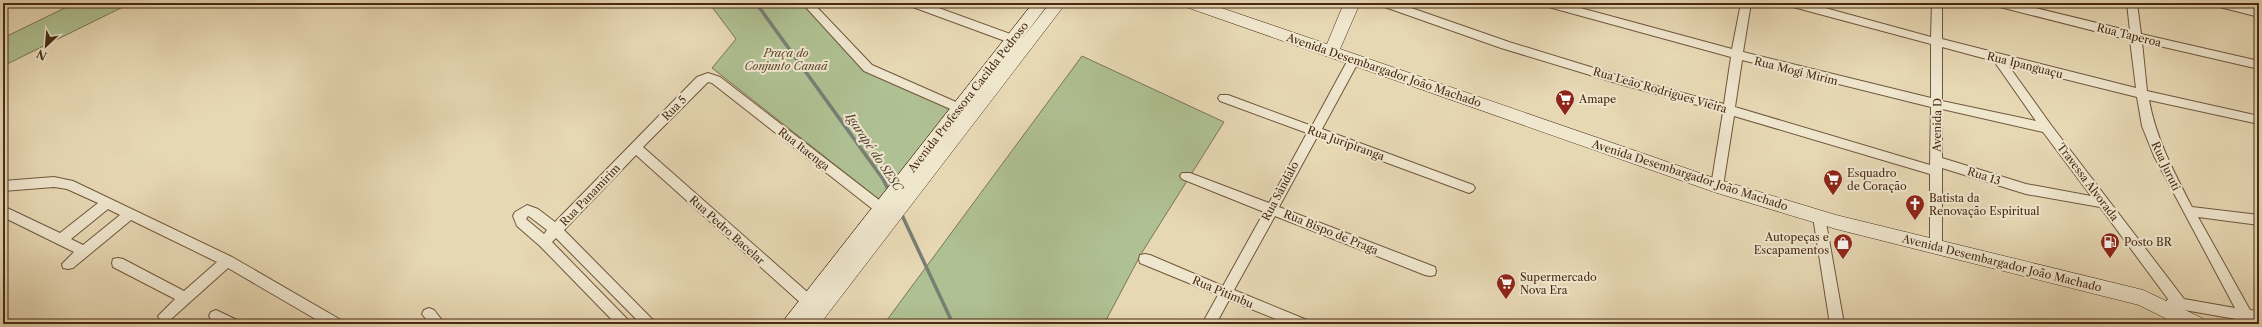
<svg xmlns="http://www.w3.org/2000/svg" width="2262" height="327" font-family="'Libre Caslon Text',serif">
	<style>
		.green { fill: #afc092; stroke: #7c7553 }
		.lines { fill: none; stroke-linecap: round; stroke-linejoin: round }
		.stream { stroke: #787f75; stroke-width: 3.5 }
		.street-casing { stroke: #70563c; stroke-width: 2 }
		.secondary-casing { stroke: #482a14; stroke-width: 1 }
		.street { fill: #efe6ce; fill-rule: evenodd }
		.secondary { fill: #efe6ce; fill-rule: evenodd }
		.labels { text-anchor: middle; stroke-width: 4; stroke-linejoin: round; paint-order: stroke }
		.street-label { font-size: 11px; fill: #482a14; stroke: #efe6ce }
		.park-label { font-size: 11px; font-style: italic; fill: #5d482d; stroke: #efe6ce }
		.poi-label { font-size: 11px; fill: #482a14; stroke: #efe6ce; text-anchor: start }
		.water-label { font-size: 12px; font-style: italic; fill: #584634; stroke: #efe6ce }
	</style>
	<rect width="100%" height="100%" fill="#e7d8b4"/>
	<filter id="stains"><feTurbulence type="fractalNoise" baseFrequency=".005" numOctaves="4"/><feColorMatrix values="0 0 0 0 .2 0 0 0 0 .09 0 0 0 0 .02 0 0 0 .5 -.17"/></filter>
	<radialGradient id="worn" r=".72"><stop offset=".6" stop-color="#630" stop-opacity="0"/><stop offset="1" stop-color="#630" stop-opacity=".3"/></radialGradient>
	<g class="green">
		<polygon points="75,3 131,3 3,66 3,38"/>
		<polygon points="709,3 804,3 869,72 957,112 885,204 712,68 736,39"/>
		<polygon points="1082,56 1224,122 1141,254 1104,324 884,324"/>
	</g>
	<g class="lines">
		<g class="stream">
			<polyline points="756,3 883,179 889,191"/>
			<polyline points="901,213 953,324"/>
		</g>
		<defs>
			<g id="street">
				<polygon points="802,3 813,3 872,65 972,109 974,112 972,115 964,115 864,71"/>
				<polygon points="909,3 925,3 1024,39 1026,42 1020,46 1016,45 910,6"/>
				<path d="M1381,3H1397L1509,42L1623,77L1724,104L1731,57L1545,6L1544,3H1562L1732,49L1741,3H1751L1743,52L1931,98V44L1793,7L1788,3H1807L1931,37L1932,3H1942V39L2136,88L2130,40L2000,7L1995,3H2015L2130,31L2127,3H2137L2141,34L2259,61V69L2142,42L2147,91L2259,116V124L2149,100C2156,139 2174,172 2192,207L2259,215V225L2198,217L2250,310L2259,311V323L2167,307L2165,303L2168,299L2100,207L2026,194L1942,168V246L1940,250L1936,251L1932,250L1930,246V174L1734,116L1723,186L1721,189H1713L1711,186L1723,112L1623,85L1501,48L1382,6ZM1942,47L1994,61L2036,121L1942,101ZM1742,60L1931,107L1930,165L1735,107ZM2008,65L2137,97L2142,126L2154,156L2235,308L2184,299L2051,125ZM1942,109L2043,132L2091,196L2026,184L1942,158Z"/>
				<polygon points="2215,3 2235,3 2259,9 2259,17 2216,6"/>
				<polygon points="1354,55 1360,59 1322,129 1473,185 1475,188 1473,191 1469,193 1317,137 1279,207 1435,267 1436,271 1435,275 1430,276 1425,275 1275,216 1234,290 1307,320 1309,324 1288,324 1229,300 1216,324 1202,324 1218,295 1140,263 1139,259 1140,255 1145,254 1150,255 1223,286 1264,212 1182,179 1180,176 1182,173 1190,173 1269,203 1307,133 1220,101 1218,98 1220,95 1228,95 1312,126 1350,56"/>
				<path d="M708,73L720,77L892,210L894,214L892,218H884L712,83L708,82L643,147L813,297L821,301L823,305L821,309L816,311L803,305L636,155L564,230L657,324H641L556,238L552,242L632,324H616L540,246L517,226L513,216L515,212L527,205L538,209L555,222L697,77ZM528,216L530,217L547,230L544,234L526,219Z"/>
				<path d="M54,177L73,181L232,257L341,320L343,324H324L228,268L170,320L165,322L160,320L158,316L175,299L113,267L112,263L113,259L118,258L123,259L184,291L217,262L131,220L73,268L68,269L63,268L62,264L74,252L3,217V206L60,233L98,203L67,189L54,187L3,191V181ZM108,209L120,215L83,245L71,239Z"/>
				<polygon points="1819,212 1823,213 1825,217 1844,324 1830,324 1813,217 1815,213"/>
				<polygon points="429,308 434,310 445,324 430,324 422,314 424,310"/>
				<path d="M216,310L237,320L239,324C229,324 215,327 209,316L211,312Z"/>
			</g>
			<g id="secondary">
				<polygon points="1033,3 1049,3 1021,40 1050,3 1066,3 820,324 781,324"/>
				<polygon points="1183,3 1207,3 1327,44 1344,3 1360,3 1340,49 1720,180 1836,215 2143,290 2202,318 2204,324 2177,324 2139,305 1836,229 1717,193 1186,7"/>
			</g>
		</defs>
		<use href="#street" class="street-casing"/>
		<use href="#secondary" class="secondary-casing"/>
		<use href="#street" class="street"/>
		<use href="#secondary" class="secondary"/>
	</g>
	<defs>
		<symbol id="supermarket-pin" viewBox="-11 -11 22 30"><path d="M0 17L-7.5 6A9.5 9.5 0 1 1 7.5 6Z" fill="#8f2418" stroke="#efe6ce"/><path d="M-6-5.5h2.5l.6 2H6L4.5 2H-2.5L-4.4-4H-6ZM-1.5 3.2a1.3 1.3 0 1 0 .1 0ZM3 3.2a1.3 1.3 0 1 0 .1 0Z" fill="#fff"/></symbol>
		<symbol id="church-pin" viewBox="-11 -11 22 30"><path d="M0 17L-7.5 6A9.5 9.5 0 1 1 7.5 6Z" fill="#8f2418" stroke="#efe6ce"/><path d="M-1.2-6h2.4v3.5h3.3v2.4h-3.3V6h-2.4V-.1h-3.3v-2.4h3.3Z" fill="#fff"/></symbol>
		<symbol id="fuel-pin" viewBox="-11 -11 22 30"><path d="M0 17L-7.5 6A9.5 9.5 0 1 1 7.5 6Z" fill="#8f2418" stroke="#efe6ce"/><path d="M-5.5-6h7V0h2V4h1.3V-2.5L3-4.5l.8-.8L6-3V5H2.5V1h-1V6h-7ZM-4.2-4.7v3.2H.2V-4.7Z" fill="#fff"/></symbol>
		<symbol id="shop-pin" viewBox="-11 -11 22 30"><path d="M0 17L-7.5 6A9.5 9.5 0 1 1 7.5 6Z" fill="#8f2418" stroke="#efe6ce"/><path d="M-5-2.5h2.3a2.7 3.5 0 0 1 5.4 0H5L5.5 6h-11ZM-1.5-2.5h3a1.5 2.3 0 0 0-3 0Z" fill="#fff"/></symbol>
	</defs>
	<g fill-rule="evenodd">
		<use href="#supermarket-pin" x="1554" y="88" width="22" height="30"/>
		<use href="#supermarket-pin" x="1822" y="168" width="22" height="30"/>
		<use href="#church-pin" x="1904" y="193" width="22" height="30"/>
		<use href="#fuel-pin" x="2099" y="231" width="22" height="30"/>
		<use href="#shop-pin" x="1832" y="232" width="22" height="30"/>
		<use href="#supermarket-pin" x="1495" y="272" width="22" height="30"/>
	</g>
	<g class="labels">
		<g class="street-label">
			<text transform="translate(2129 35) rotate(14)" y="4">Rua Taperoa</text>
			<text transform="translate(2025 65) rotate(14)" y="4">Rua Ipanguaçu</text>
			<text transform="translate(1384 70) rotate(19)" y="4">Avenida Desembargador João Machado</text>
			<text transform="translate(1796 71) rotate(14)" y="4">Rua Mogi Mirim</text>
			<text transform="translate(1660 90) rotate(16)" y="4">Rua Leão Rodrigues Vieira</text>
			<text transform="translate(968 97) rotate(-52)" y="4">Avenida Professora Cacilda Pedroso</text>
			<text transform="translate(674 108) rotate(-46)" y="4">Rua 5</text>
			<text transform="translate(1937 125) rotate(-89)" y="4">Avenida D</text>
			<text transform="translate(1346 143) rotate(20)" y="4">Rua Juripiranga</text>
			<text transform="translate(804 149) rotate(38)" y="4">Rua Itaenga</text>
			<text transform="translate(2166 166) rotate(65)" y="4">Rua Juruti</text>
			<text transform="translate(1690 175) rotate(18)" y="4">Avenida Desembargador João Machado</text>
			<text transform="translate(1984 176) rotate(18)" y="4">Rua 13</text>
			<text transform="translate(2088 182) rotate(53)" y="4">Travessa Alvorada</text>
			<text transform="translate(1280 191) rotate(-62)" y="4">Rua Sândalo</text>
			<text transform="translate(590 195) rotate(-46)" y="4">Rua Panamirim</text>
			<text transform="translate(727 230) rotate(42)" y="4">Rua Pedro Bacelar</text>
			<text transform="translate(1331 232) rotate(22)" y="4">Rua Bispo de Praga</text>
			<text transform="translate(2002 263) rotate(14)" y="4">Avenida Desembargador João Machado</text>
			<text transform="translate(1223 292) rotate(23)" y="4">Rua Pitimbu</text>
		</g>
		<g class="park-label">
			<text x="786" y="57">Praça do<tspan x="786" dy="13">Conjunto Canaã</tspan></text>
		</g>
		<g class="poi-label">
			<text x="1579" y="103">Amape</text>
			<text x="1847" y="177">Esquadro<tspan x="1847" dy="13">de Coração</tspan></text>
			<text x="1929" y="202">Batista da<tspan x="1929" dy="13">Renovação Espiritual</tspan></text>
			<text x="1829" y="241" text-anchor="end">Autopeças e<tspan x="1829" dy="13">Escapamentos</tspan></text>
			<text x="2124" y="246">Posto BR</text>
			<text x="1520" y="281">Supermercado<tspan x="1520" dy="13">Nova Era</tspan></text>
		</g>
		<g class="water-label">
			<text transform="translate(874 152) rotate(56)" y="4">Igarapé do SESC</text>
		</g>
	</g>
	<rect width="2262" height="327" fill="none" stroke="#e7d8b4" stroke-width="16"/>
	<rect x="4" y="4" width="2254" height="319" fill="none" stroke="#482a14" stroke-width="2"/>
	<rect x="8" y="8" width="2246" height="311" fill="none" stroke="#482a14"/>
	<g transform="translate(46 46) rotate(206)" stroke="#efe6ce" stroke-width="3" paint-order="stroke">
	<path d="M0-3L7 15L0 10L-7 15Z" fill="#482a14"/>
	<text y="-6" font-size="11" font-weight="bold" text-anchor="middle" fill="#482a14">N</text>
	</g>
	<rect width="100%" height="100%" filter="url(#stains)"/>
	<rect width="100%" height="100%" fill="url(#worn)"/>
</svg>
